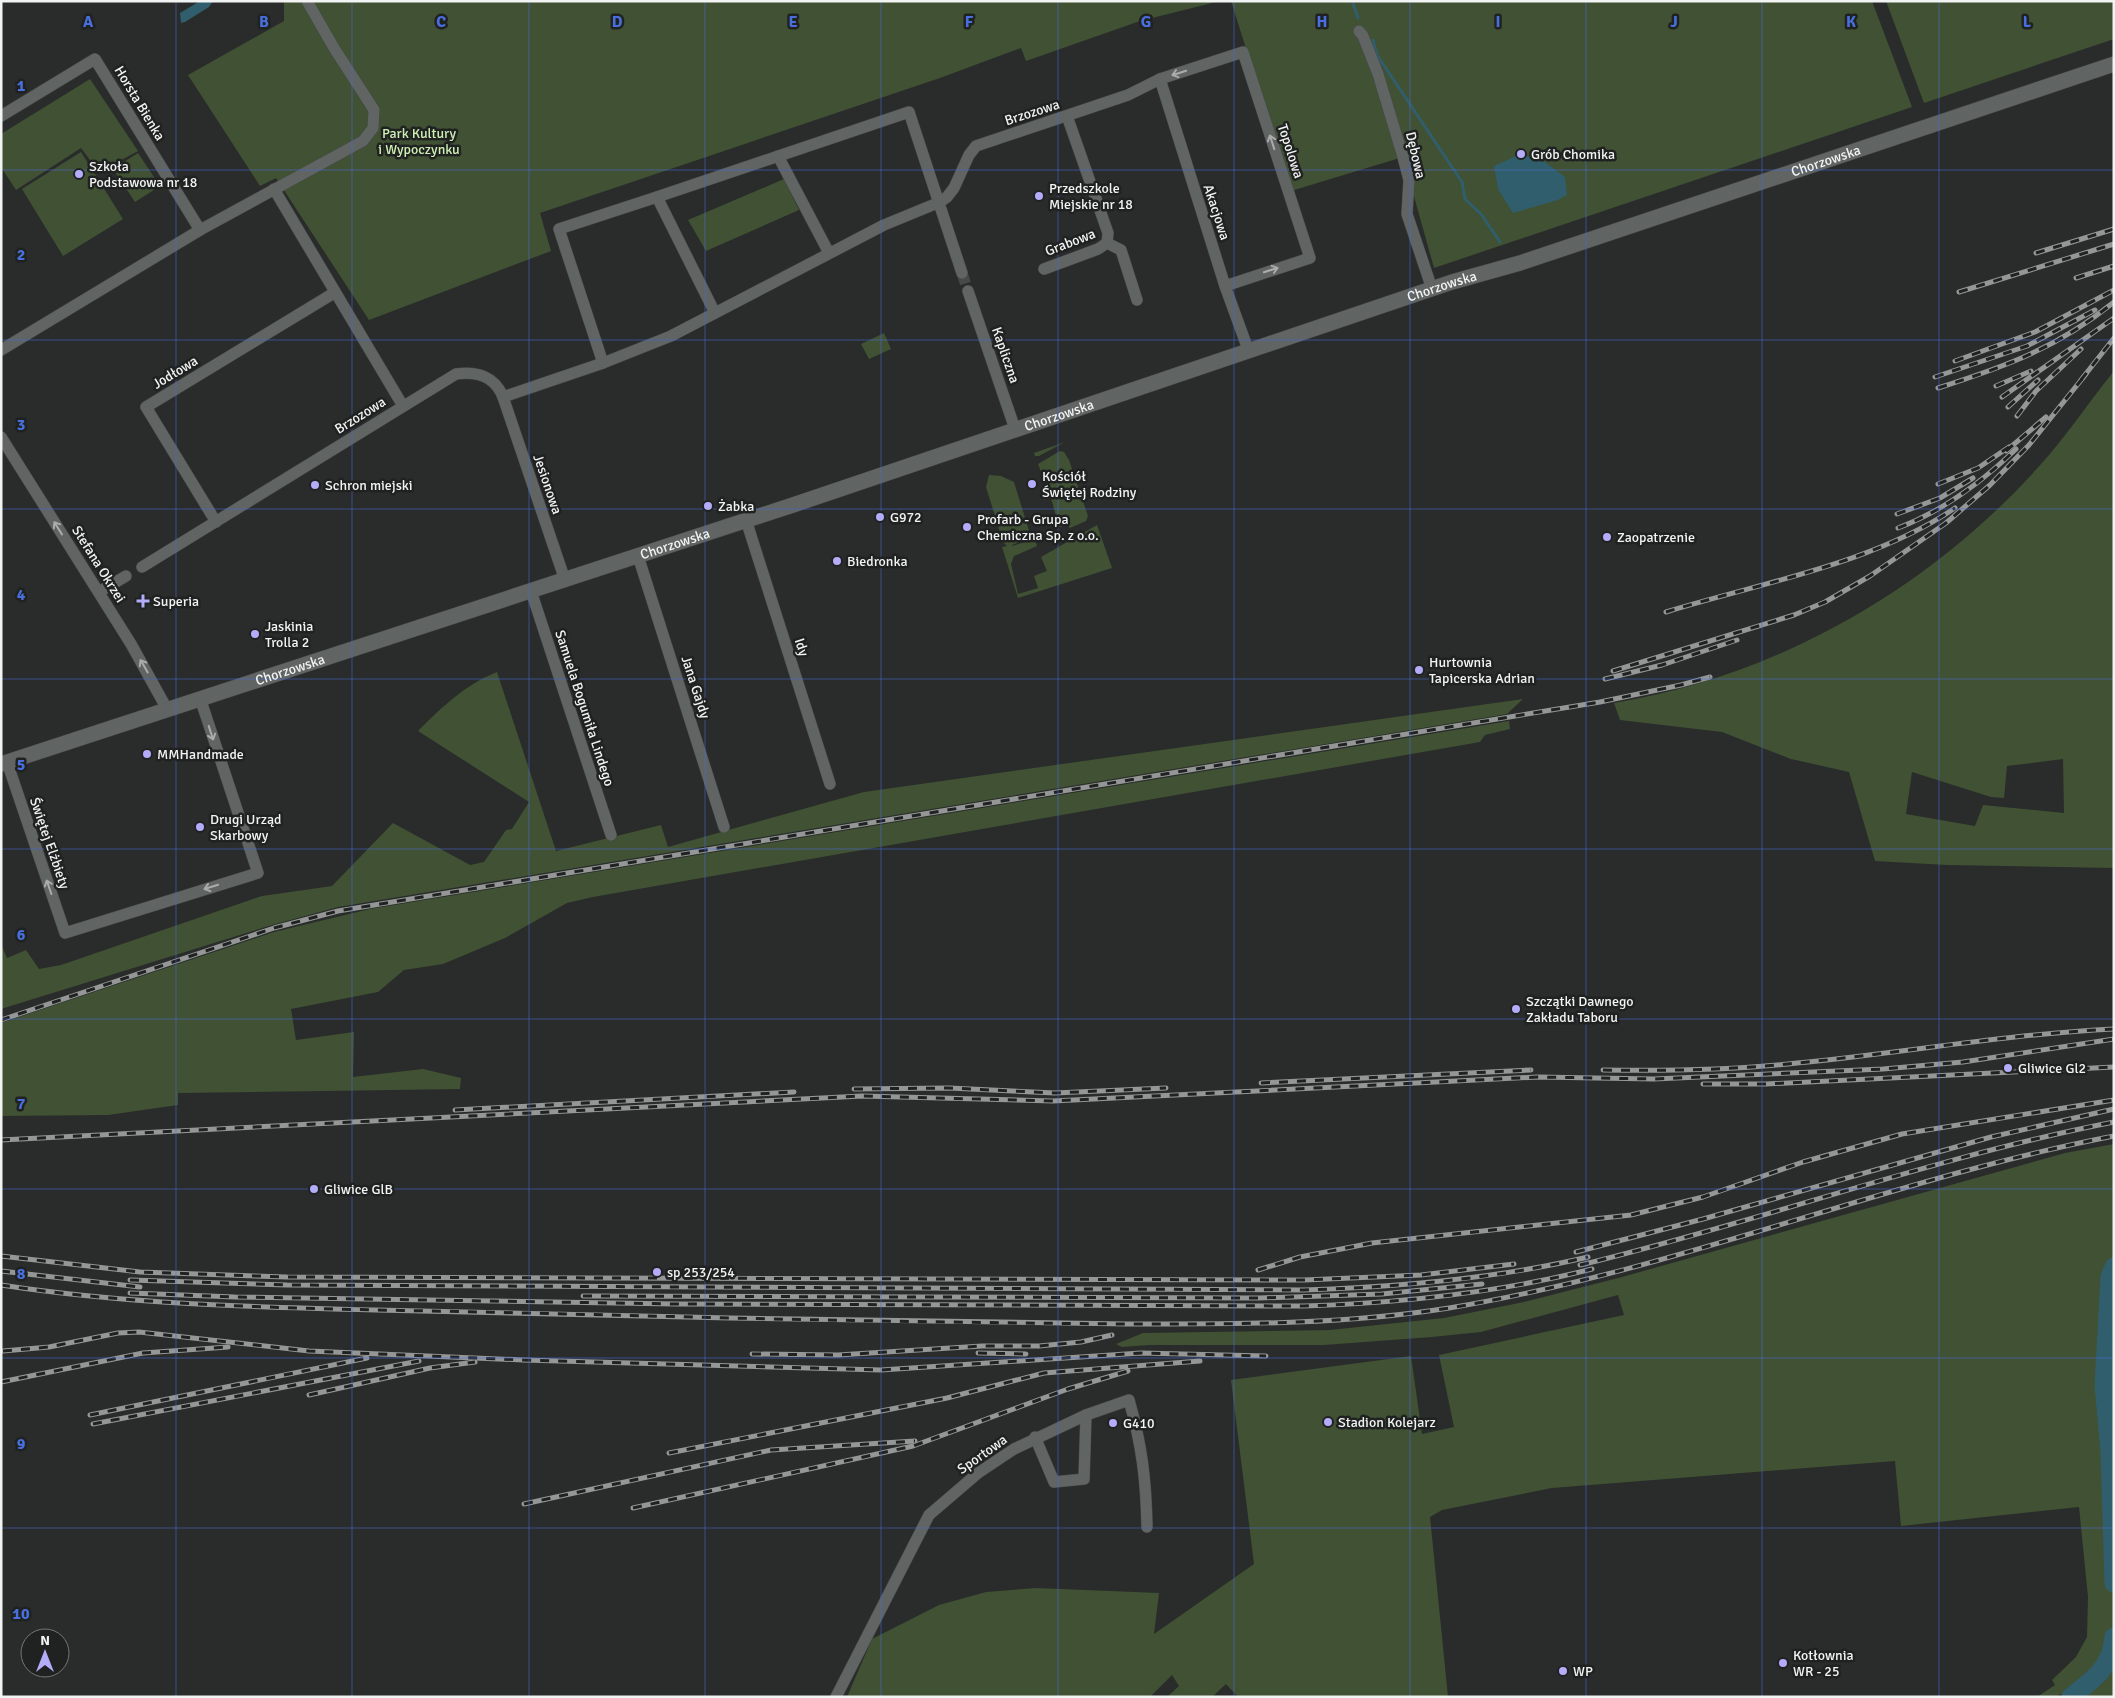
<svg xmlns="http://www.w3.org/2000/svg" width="2115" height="1698" font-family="Signika,sans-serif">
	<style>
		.green { fill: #415133; fill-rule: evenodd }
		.water { fill: #315e6c }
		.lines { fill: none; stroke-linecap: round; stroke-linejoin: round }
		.stream { stroke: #315e6c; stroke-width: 3 }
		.river { stroke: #315e6c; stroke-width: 19 }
		.street-tunnel { stroke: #474a49; stroke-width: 11; stroke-dasharray: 11 5.5; stroke-linecap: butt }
		.street-casing { stroke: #474a4a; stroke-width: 12 }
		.secondary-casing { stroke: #474a4a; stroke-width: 16 }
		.street { stroke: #606463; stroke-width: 11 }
		.secondary { stroke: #606463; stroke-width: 15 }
		.rail-casing { stroke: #949796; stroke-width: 5 }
		.rail { stroke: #1f2221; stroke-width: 3; stroke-dasharray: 9; stroke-linecap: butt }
		.oneway { stroke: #a9acab }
		.grid { fill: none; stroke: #486fdd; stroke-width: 1; stroke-opacity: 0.55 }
		.poi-dot { fill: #b3acf9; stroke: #1f2221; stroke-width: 2 }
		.labels { text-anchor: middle; stroke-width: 5; stroke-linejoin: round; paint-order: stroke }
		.street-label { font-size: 14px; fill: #f2f4f3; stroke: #1f2221 }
		.park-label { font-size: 14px; fill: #ceeeb3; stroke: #1f2221 }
		.poi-label { font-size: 14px; fill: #f2f4f3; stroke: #1f2221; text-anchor: start }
		.grid-label { font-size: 16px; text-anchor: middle; font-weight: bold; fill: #486fdd; stroke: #1f2221; stroke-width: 5; stroke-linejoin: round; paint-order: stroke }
	</style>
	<rect width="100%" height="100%" fill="#292c2b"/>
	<g class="green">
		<polygon points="284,1 1220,1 1140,21 1026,61 1021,48 940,78 540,213 551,251 369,320 276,178 260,186 188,75 284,21"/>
		<polygon points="1231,1 1872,1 1912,107 1434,268 1403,157 1291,191"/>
		<polygon points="1886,1 2114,1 2114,39 1924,103"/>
		<polygon points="90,79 138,151 99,172 81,148 16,190 1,167 1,134"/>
		<polygon points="81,152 123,219 63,256 22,189"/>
		<polygon points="138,153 160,186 135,202 113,169"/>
		<polygon points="784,179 799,210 706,251 688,220"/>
		<polygon points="884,333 891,349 869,359 861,344"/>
		<path d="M2114,371V868L1947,865L1875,861L1849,772L1791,759L1722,732L1620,720L1614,703C1782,675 1938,584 2049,455C2072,428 2092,398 2114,371ZM2063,759L2064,813L1983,805L1975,826L1906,814L1912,772L1991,797L2004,798L2007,766Z"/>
		<polygon points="1065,442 1039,456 1035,456 1034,453"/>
		<polygon points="1060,451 1064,452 1069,460 1088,516 1086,521 1070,528 1068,525 1059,527 1051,498 1044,500 1042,488 1047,487 1038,464"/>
		<polygon points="989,475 1001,476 1014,482 1031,537 1012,545 1012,546 1035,539 1037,546 1014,556 1011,564 1018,594 1038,588 1034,576 1047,571 1041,557 1097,525 1112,568 1018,598 1002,547 1007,546 1003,542 986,487"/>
		<path d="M497,672L556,851L661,825L668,847L864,792L1523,699L1507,714L338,907L272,925L1,1009V944L7,958L26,950L39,969L61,965L262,896L332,886L393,823L470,865L484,862L506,830L512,829L529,802L418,731C442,707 466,684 497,672Z"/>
		<polygon points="1509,721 1510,729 1485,735 1480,742 593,897 567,903 505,938 443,964 404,970 378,992 291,1009 296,1040 354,1032 353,1077 423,1069 461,1078 460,1089 178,1093 178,1105 108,1115 1,1116 1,1023 274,932 370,909"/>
		<polygon points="2114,1144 2114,1697 2063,1697 2061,1694 2056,1697 2037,1697 2055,1685 2052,1680 2076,1657 2087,1637 2088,1597 2079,1507 1901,1526 1895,1461 1552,1488 1442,1510 1430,1517 1448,1697 1238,1697 1226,1684 1212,1697 1167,1697 1179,1686 1172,1675 1150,1697 847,1697 872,1639 939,1605 986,1592 1036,1588 1159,1593 1154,1634 1254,1564 1231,1380 1411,1356 1422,1434 1454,1427 1439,1355 1624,1315 1618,1295 1481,1332 1432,1337 1324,1345 1149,1345 1122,1347 1116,1344 1143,1333 1330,1330 1444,1318 1524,1302 1622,1277 2065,1153"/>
	</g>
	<g class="water">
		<polygon points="200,1 213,1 209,7 185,22 181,23 180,13"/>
		<polygon points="1518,155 1541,159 1565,177 1567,195 1558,200 1513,213 1498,189 1494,166"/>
	</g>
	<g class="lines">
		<g class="stream">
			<polyline points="1352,1 1358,18"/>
			<polyline points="1373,40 1377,55 1462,182 1465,199 1481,214 1500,242"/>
		</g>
		<g class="river">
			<polyline points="2114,1267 2110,1277 2104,1385 2110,1452 2114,1583"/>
			<path d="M2071,1697C2094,1679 2111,1668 2114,1637"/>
		</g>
		<polyline class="street-tunnel" points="962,273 968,291"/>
		<defs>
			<g id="street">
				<polyline points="1359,31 1363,36 1378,74 1403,157 1409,180 1407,214 1432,289"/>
				<polyline points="1160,79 1225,286 1249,352"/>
				<polyline points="1,116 95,59 200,230"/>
				<polyline points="1067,116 1108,233 1107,243 1121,250 1137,300"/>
				<polyline points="778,156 829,253"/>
				<polyline points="274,189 403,406"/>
				<polyline points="1044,269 1098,249 1107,243"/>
				<polyline points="968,291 1015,429"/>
				<polyline points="715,313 657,197 909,112 962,273"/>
				<polyline points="1,350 200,230 363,141 373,128 374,110 334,48 307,1"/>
				<polyline points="603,363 559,229 657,197"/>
				<polyline points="503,397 565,580"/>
				<polyline points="1,437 131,644 167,709"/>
				<polyline points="746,520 830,784"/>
				<polyline points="216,522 146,407 334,293"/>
				<polyline points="638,556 724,827"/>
				<path d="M142,567L456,374C476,371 495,376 503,397L603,363L671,336L884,225L940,202L947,197L954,188L969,155L976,146L1128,95L1160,79L1243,52L1310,258L1225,286"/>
				<polyline points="531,591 611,835"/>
				<polyline points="99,592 126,576"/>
				<polyline points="7,762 65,933 258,873 200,698"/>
				<polyline points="1035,1437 1054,1482 1084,1479 1086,1415"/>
				<path d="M836,1697L929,1515L978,1473L1014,1449L1086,1415L1129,1400C1142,1446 1146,1479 1147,1527"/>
			</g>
			<g id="secondary">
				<path id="s1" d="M1,764L793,505L1452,282L1520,263L2114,64"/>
			</g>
		</defs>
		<use href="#street" class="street-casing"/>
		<use href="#secondary" class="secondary-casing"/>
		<use href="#street" class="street"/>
		<use href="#secondary" class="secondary"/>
		<defs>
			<g id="rail">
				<polyline points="2036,253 2114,229"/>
				<polyline points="2076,278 2114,266"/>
				<polyline points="1959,292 2114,244"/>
				<polyline points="1955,361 2035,332 2114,290"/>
				<polyline points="1935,377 2027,346 2095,310"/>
				<polyline points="2081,380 2114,338"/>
				<polyline points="1996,386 2031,371"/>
				<path d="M1938,388C2007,366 2057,348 2114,302"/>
				<polyline points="2002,397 2114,318"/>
				<polyline points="2008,407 2038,380"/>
				<polyline points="2017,416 2036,391 2081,349"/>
				<polyline points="2006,451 2046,417"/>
				<polyline points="1938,484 1978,468 2009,447"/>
				<polyline points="1897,514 1940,498 1973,478"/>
				<path d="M1898,528C1943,511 1982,482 2016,449"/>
				<path d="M1666,612C1760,583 1873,564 1955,508"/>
				<polyline points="1613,671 1794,615 1825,602 1870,576 1946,523 1990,485 2029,445 2086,374"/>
				<polyline points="1605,679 1662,665 1737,640"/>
				<polyline points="1,1020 274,928 338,911 1600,702 1681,685 1710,677"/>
				<path d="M1603,1070C1668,1071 1733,1070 1797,1063C1903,1053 2007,1034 2114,1029"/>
				<polyline points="1261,1083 1531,1070"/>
				<polyline points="1703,1084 1766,1084 2114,1067"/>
				<polyline points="854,1089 949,1088 1055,1093 1166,1088"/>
				<polyline points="455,1110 794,1092"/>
				<polyline points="1,1140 862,1096 1053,1101 1538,1077 1654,1079 1883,1069 1963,1062 2114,1039"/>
				<polyline points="1576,1252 1703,1219 1991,1137 2114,1109"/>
				<polyline points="1,1256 140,1272 287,1277 1304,1280 1421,1275 1514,1264"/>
				<path d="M1580,1265C1759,1222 1933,1157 2114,1122"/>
				<polyline points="1258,1270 1300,1257 1372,1243 1631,1215 1703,1197 1803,1162 1902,1134 2114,1100"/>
				<polyline points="1,1271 140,1287"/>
				<path d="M130,1280L287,1285L1304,1290C1400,1287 1495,1279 1588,1257"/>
				<path d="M1,1285C125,1304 251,1307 376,1310C494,1312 612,1315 730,1318C863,1321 995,1323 1127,1324C1235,1324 1342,1325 1449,1308C1675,1271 1889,1179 2114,1136"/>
				<path d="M130,1293L235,1297L676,1304L1304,1306C1401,1303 1498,1293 1592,1269"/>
				<polyline points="583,1296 1259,1298 1382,1294 1482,1284"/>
				<polyline points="3,1351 49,1347 118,1333 139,1332 309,1351 523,1360 881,1370 1141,1353 1266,1356"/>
				<polyline points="978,1353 1026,1354"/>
				<polyline points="752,1354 838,1355 982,1346 1039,1346 1081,1342 1112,1335"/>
				<polyline points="1,1382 143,1353 228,1347"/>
				<polyline points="309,1395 430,1368 475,1362"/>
				<polyline points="90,1415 367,1358"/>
				<polyline points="93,1424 419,1361"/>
				<polyline points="669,1453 947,1398 1044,1373 1200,1361"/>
				<polyline points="524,1504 771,1450 915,1441"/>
				<polyline points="633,1508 913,1446 1068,1389 1128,1371"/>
			</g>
		</defs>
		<use href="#rail" class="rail-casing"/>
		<use href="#rail" class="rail"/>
	</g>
	<defs><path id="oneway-shaft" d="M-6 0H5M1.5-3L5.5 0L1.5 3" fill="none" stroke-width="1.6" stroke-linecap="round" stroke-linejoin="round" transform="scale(1.25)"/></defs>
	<g class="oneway">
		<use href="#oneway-shaft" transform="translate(1179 73) rotate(162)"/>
		<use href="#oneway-shaft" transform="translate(1272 142) rotate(-108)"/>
		<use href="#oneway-shaft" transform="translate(1271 270) rotate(-18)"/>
		<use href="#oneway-shaft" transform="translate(58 528) rotate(-122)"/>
		<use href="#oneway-shaft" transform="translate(144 666) rotate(-120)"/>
		<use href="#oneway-shaft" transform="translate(211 733) rotate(72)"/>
		<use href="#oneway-shaft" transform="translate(49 887) rotate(-109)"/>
		<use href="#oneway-shaft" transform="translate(211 887) rotate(163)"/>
	</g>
	<path class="grid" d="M176,1V1697M352,1V1697M529,1V1697M705,1V1697M881,1V1697M1058,1V1697M1234,1V1697M1410,1V1697M1586,1V1697M1762,1V1697M1939,1V1697M1,170H2114M1,340H2114M1,509H2114M1,679H2114M1,849H2114M1,1019H2114M1,1189H2114M1,1358H2114M1,1528H2114"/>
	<g class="poi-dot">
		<circle cx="1521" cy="154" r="5"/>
		<circle cx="79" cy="174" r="5"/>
		<circle cx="1039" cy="196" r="5"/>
		<circle cx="1032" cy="484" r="5"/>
		<circle cx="315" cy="485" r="5"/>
		<circle cx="708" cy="506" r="5"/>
		<circle cx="880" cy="517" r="5"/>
		<circle cx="967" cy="527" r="5"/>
		<circle cx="1607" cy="537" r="5"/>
		<circle cx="837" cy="561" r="5"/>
		<path d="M140.5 593.5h5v5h5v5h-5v5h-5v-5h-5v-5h5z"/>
		<circle cx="255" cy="634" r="5"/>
		<circle cx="1419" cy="670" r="5"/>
		<circle cx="147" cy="754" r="5"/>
		<circle cx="200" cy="827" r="5"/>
		<circle cx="1516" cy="1009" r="5"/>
		<circle cx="2008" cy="1068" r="5"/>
		<circle cx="314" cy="1189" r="5"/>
		<circle cx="657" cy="1272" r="5"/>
		<circle cx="1328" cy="1422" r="5"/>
		<circle cx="1113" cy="1423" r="5"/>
		<circle cx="1783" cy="1663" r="5"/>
		<circle cx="1563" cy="1671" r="5"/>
	</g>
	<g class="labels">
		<g class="street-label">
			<text transform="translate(140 103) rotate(59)" y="5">Horsta Bienka</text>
			<text transform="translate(1032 112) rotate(-18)" y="5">Brzozowa</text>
			<text transform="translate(1291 151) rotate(72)" y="5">Topolowa</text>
			<text transform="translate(1416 155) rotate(77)" y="5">Dębowa</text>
			<text dy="5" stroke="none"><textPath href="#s1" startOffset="1922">Chorzowska</textPath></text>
			<text transform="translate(1217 212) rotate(72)" y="5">Akacjowa</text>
			<text transform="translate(1070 242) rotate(-21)" y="5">Grabowa</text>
			<text dy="5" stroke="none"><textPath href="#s1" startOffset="1518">Chorzowska</textPath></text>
			<text transform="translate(1006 355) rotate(71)" y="5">Kapliczna</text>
			<text transform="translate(175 372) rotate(-31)" y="5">Jodłowa</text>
			<text dy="5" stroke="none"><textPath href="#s1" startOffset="1114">Chorzowska</textPath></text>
			<text transform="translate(360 415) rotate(-32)" y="5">Brzozowa</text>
			<text transform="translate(548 484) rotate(71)" y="5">Jesionowa</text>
			<text dy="5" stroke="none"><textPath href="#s1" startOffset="709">Chorzowska</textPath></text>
			<text transform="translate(99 564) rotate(58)" y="5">Stefana Okrzei</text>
			<text transform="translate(802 647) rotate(72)" y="5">Idy</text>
			<text dy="5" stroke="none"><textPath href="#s1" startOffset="304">Chorzowska</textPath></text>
			<text transform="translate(696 687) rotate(72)" y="5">Jana Gajdy</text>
			<text transform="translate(585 708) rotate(72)" y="5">Samuela Bogumiła Lindego</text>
			<text transform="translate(50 843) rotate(71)" y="5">Świętej Elżbiety</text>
			<text transform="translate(982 1454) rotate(-35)" y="5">Sportowa</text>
		</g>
		<g class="park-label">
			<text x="419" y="138">Park Kultury<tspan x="419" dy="16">i Wypoczynku</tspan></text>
		</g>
		<g class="poi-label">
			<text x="1531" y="159">Grób Chomika</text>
			<text x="89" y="171">Szkoła<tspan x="89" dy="16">Podstawowa nr 18</tspan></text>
			<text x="1049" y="193">Przedszkole<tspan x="1049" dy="16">Miejskie nr 18</tspan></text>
			<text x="1042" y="481">Kościół<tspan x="1042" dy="16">Świętej Rodziny</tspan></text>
			<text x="325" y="490">Schron miejski</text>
			<text x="718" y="511">Żabka</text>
			<text x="890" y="522">G972</text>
			<text x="977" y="524">Profarb - Grupa<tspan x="977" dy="16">Chemiczna Sp. z o.o.</tspan></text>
			<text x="1617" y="542">Zaopatrzenie</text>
			<text x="847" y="566">Biedronka</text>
			<text x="153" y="606">Superia</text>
			<text x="265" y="631">Jaskinia<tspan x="265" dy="16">Trolla 2</tspan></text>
			<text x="1429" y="667">Hurtownia<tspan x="1429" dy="16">Tapicerska Adrian</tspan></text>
			<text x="157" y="759">MMHandmade</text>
			<text x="210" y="824">Drugi Urząd<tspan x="210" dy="16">Skarbowy</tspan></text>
			<text x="1526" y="1006">Szczątki Dawnego<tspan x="1526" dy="16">Zakładu Taboru</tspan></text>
			<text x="2018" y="1073">Gliwice Gl2</text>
			<text x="324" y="1194">Gliwice GlB</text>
			<text x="667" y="1277">sp 253/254</text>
			<text x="1338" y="1427">Stadion Kolejarz</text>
			<text x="1123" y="1428">G410</text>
			<text x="1793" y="1660">Kotłownia<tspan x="1793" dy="16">WR - 25</tspan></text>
			<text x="1573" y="1676">WP</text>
		</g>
	</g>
	<g class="grid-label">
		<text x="88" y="27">A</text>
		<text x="264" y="27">B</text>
		<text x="441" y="27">C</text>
		<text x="617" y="27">D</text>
		<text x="793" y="27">E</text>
		<text x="969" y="27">F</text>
		<text x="1146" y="27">G</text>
		<text x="1322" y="27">H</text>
		<text x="1498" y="27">I</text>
		<text x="1674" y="27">J</text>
		<text x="1851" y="27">K</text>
		<text x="2027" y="27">L</text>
		<text x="21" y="91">1</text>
		<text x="21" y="260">2</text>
		<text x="21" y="430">3</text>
		<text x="21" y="600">4</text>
		<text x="21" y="770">5</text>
		<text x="21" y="940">6</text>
		<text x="21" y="1109">7</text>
		<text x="21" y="1279">8</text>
		<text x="21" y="1449">9</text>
		<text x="21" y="1619">10</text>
	</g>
	<rect width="2115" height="1698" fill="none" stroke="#f2f4f3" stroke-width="5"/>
	<g transform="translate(45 1653)"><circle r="24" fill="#1f2221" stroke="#737675"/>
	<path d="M0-4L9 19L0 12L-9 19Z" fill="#b3acf9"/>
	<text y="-8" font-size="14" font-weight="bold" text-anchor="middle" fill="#f2f4f3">N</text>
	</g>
</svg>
